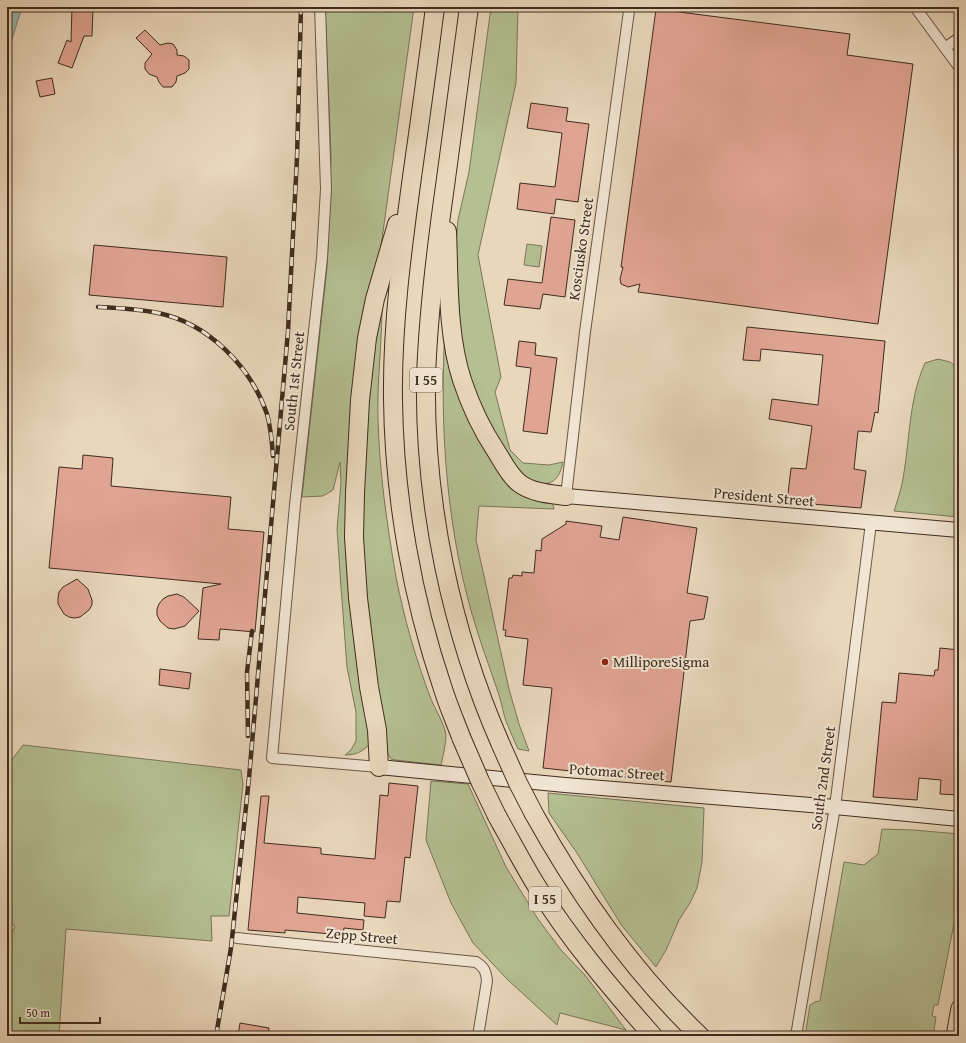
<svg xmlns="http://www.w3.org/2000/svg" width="966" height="1043" font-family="'Gentium Book Plus',serif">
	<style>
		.green { fill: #b4bf92; stroke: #7a7658 }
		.water { fill: #97baaf; stroke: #748175 }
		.building { fill: #e0a493; stroke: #402c1e }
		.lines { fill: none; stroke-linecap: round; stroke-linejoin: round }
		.street-casing { stroke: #6a5745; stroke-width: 12 }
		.secondary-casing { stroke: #402c1e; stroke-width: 16 }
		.primary-casing { stroke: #402c1e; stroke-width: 17 }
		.highway-casing { stroke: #402c1e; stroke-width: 20 }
		.street { stroke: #f1e5d3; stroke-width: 10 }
		.secondary { stroke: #f1e5d3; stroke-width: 14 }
		.primary { stroke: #e9d7bb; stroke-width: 15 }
		.highway { stroke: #e9d7bb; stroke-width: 18 }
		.rail-casing { stroke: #402c1e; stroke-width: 4.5 }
		.rail { stroke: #f1e5d3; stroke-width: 3; stroke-dasharray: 9; stroke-linecap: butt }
		.highway-bridge-casing { stroke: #402c1e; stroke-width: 20; stroke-linecap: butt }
		.highway-bridge { stroke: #e9d7bb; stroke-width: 18 }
		.poi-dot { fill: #8f2418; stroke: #f1e5d3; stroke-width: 1.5 }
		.labels { text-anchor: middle; stroke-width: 4; stroke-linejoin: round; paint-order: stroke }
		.shield { fill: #f1e5d3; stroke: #756454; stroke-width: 1 }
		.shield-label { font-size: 14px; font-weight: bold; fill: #402c1e }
		.street-label { font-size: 15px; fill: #402c1e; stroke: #f1e5d3 }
		.poi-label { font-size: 15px; fill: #402c1e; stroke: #f1e5d3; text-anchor: start }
	</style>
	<rect width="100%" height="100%" fill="#e9d7bb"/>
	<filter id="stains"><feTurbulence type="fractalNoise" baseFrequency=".005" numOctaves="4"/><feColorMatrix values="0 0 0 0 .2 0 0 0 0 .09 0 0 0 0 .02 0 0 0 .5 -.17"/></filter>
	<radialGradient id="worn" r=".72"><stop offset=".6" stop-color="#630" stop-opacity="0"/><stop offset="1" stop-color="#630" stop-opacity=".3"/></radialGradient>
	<g class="green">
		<path d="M325,7H414L382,239L356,391L370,744C362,752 356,755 345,755L351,750L356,741V712L347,667L341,587L337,529L341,483L340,462L333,490L323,496L302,497L327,268L331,156Z"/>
		<path d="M491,7H518L516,83L478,255L501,377L495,392L510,450L523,463L549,465L563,462C558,485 549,485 528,483L494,440L461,356L456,244L458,220L469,172Z"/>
		<polygon points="527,244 542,246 539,267 524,265"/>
		<path d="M382,305C382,343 377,380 378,417C379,471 387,524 396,577C404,618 416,660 431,699C435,709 445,725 446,735C446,744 443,756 441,765L395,760L391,759L388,754L375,688L369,641L361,531L370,367Z"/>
		<path d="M446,311L484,441L552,500L554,509L479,506L476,540L509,689L519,724L529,751L518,749C514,740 510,731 506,721C503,713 502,704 499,695C490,668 480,642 472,614C444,516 439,412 446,311Z"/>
		<path d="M938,359L950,362L959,369V517L894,511C897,502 900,493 902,484C910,444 908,401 925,363Z"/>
		<polygon points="23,745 241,770 243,784 229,916 211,916 212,941 66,929 59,1036 7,1036 7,936 10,936 15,927 7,918 7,803 11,761"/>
		<polygon points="431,781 468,784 506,867 538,919 561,950 585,975 626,1030 560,1013 557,1025 508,980 473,943 451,903 426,840"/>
		<polygon points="548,793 704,808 702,862 697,888 690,903 679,920 666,950 656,967 622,926 577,853 549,813"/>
		<polygon points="882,829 914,830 959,834 959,898 938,1005 934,1005 932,1016 936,1017 933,1036 805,1036 810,1005 815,1002 820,1001 844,862 864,865 878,854"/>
	</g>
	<polygon class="water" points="7,7 22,7 7,55"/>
	<g class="building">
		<polygon points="72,7 93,8 92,36 84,36 72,68 58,63 67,40 71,42"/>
		<polygon points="656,9 850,34 847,55 913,64 878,324 638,292 640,284 628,287 621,284 620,279 623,267 621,267"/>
		<polygon points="145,30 160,45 168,43 173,44 177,50 177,55 184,56 189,60 189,69 185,73 177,76 176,82 172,87 163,87 159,82 157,77 149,74 145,69 145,63 152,54 136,38"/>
		<polygon points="52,78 55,94 40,97 36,81"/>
		<polygon points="531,103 568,108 566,121 589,124 578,202 556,199 554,214 517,209 520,183 555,187 562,133 527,128"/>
		<polygon points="551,217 575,220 565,297 543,294 540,309 504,305 508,279 542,283"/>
		<polygon points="94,245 227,257 223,307 89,295"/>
		<polygon points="747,327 885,341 878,413 875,412 871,432 858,431 854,469 866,471 861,508 787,502 791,468 806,469 812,426 769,419 772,399 818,405 823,355 761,349 760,361 743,360"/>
		<polygon points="519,341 536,343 535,355 557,358 547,434 523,431 531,368 516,366"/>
		<polygon points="83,455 113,458 111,486 231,497 228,529 264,532 255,632 220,629 219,640 198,639 203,588 221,584 49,568 59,467 82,469"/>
		<polygon points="623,517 697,528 687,593 708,597 704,619 690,621 671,782 543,768 552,688 523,685 528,639 505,636 506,630 503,630 509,578 512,578 513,575 522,576 522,572 534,573 536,550 541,551 542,539 566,524 566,521 602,526 600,537 619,540"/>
		<polygon points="77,579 88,589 92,600 92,605 89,610 80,617 74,618 69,617 64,614 58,604 58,598 59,592 63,587"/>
		<polygon points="177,594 184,597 199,611 185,626 174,629 168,628 160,621 157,615 157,609 159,604 163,599 168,596"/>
		<polygon points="940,648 959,650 959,795 940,794 941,780 919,778 917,800 873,797 882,702 896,703 899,673 934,676 935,670 938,670"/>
		<polygon points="160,669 191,673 189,689 159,685"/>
		<polygon points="389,783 418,786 410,858 405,857 400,902 387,901 385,918 364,916 365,903 298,897 297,913 364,920 363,930 344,928 343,935 285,930 285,933 248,930 261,796 269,796 264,843 321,848 321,854 375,859 380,795 388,796"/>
		<polygon points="240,1023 269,1028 268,1036 238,1036"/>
	</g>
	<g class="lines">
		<defs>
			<g id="street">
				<polyline points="320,7 325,159 326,189 322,258 295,505 272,758 379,767"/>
				<polyline points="915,7 959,67"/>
				<polyline points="945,48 959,38"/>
				<polyline points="566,496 585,332 629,11 628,7"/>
				<path d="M237,938L476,962C484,967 486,971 487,981L478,1036"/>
				<polyline points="796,1036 835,807 871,523"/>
			</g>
			<g id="secondary">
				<polyline points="566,496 959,530"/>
				<polyline points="379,767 565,785 835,807 959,819"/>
			</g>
			<polyline id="primary" points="954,1036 959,1008"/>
			<g id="highway">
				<path d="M435,7C428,64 420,120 412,177C402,251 392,325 393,399C394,496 412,598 443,689C448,705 455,721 461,737"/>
				<path d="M469,7C461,67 453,127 445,186C436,250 428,314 426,378C424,503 451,631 501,745"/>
				<path d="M447,231C449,279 447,334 462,380C470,404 482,430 496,451C503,462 509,475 519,483C532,493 551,494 566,496"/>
				<polyline points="379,767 377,730 369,687 358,598 354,537 355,493 360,400 367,338 375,299 397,224"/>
				<path d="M534,814C579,895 632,971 700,1036"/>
				<path d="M497,816C510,839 522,862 536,885C569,939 611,988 653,1036"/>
			</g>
		</defs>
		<use href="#street" class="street-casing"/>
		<use href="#secondary" class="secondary-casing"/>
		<use href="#primary" class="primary-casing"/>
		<use href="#highway" class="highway-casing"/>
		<use href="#street" class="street"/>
		<use href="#secondary" class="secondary"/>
		<use href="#primary" class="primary"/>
		<use href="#highway" class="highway"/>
		<defs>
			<g id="rail">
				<path d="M98,307C118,308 139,309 158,313C208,323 251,367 267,414C271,428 272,442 273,456"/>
				<polyline points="248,736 247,672 252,631"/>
				<polyline points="216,1036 231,948 249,778 288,331 297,158 301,7"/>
			</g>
		</defs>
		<use href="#rail" class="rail-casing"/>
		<use href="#rail" class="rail"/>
		<defs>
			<g id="highway-bridge">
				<polyline points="461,737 480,781 497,816"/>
				<polyline points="501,745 518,783 534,814"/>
			</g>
		</defs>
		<use href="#highway-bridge" class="highway-bridge-casing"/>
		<use href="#highway-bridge" class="highway-bridge"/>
	</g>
	<circle class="poi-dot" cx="605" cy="662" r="4"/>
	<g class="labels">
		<g class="shield">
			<rect x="410" y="368" width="32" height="24" rx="3"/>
			<rect x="529" y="887" width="32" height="24" rx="3"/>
		</g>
		<g class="shield-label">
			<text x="426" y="385">I 55</text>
			<text x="545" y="904">I 55</text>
		</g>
		<g class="street-label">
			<text transform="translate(581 249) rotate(-82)" y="5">Kosciusko Street</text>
			<text transform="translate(294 381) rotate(-84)" y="5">South 1st Street</text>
			<text transform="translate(764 497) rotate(5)" y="5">President Street</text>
			<text transform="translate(617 772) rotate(4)" y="5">Potomac Street</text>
			<text transform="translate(823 778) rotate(-82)" y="5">South 2nd Street</text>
			<text transform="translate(362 936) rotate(5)" y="5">Zepp Street</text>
		</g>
		<g class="poi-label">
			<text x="613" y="667">MilliporeSigma</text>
		</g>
	</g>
	<rect width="966" height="1043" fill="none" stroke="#e9d7bb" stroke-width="24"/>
	<rect x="8" y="8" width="950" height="1027" fill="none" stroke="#402c1e" stroke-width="2"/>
	<rect x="12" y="12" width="942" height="1019" fill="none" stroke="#402c1e"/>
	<path d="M20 1017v6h80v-6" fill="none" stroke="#402c1e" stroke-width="2"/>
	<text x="26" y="1017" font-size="12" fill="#402c1e" stroke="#f1e5d3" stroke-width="3" paint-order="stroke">50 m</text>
	<rect width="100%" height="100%" filter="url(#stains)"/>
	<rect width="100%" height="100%" fill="url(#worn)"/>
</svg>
